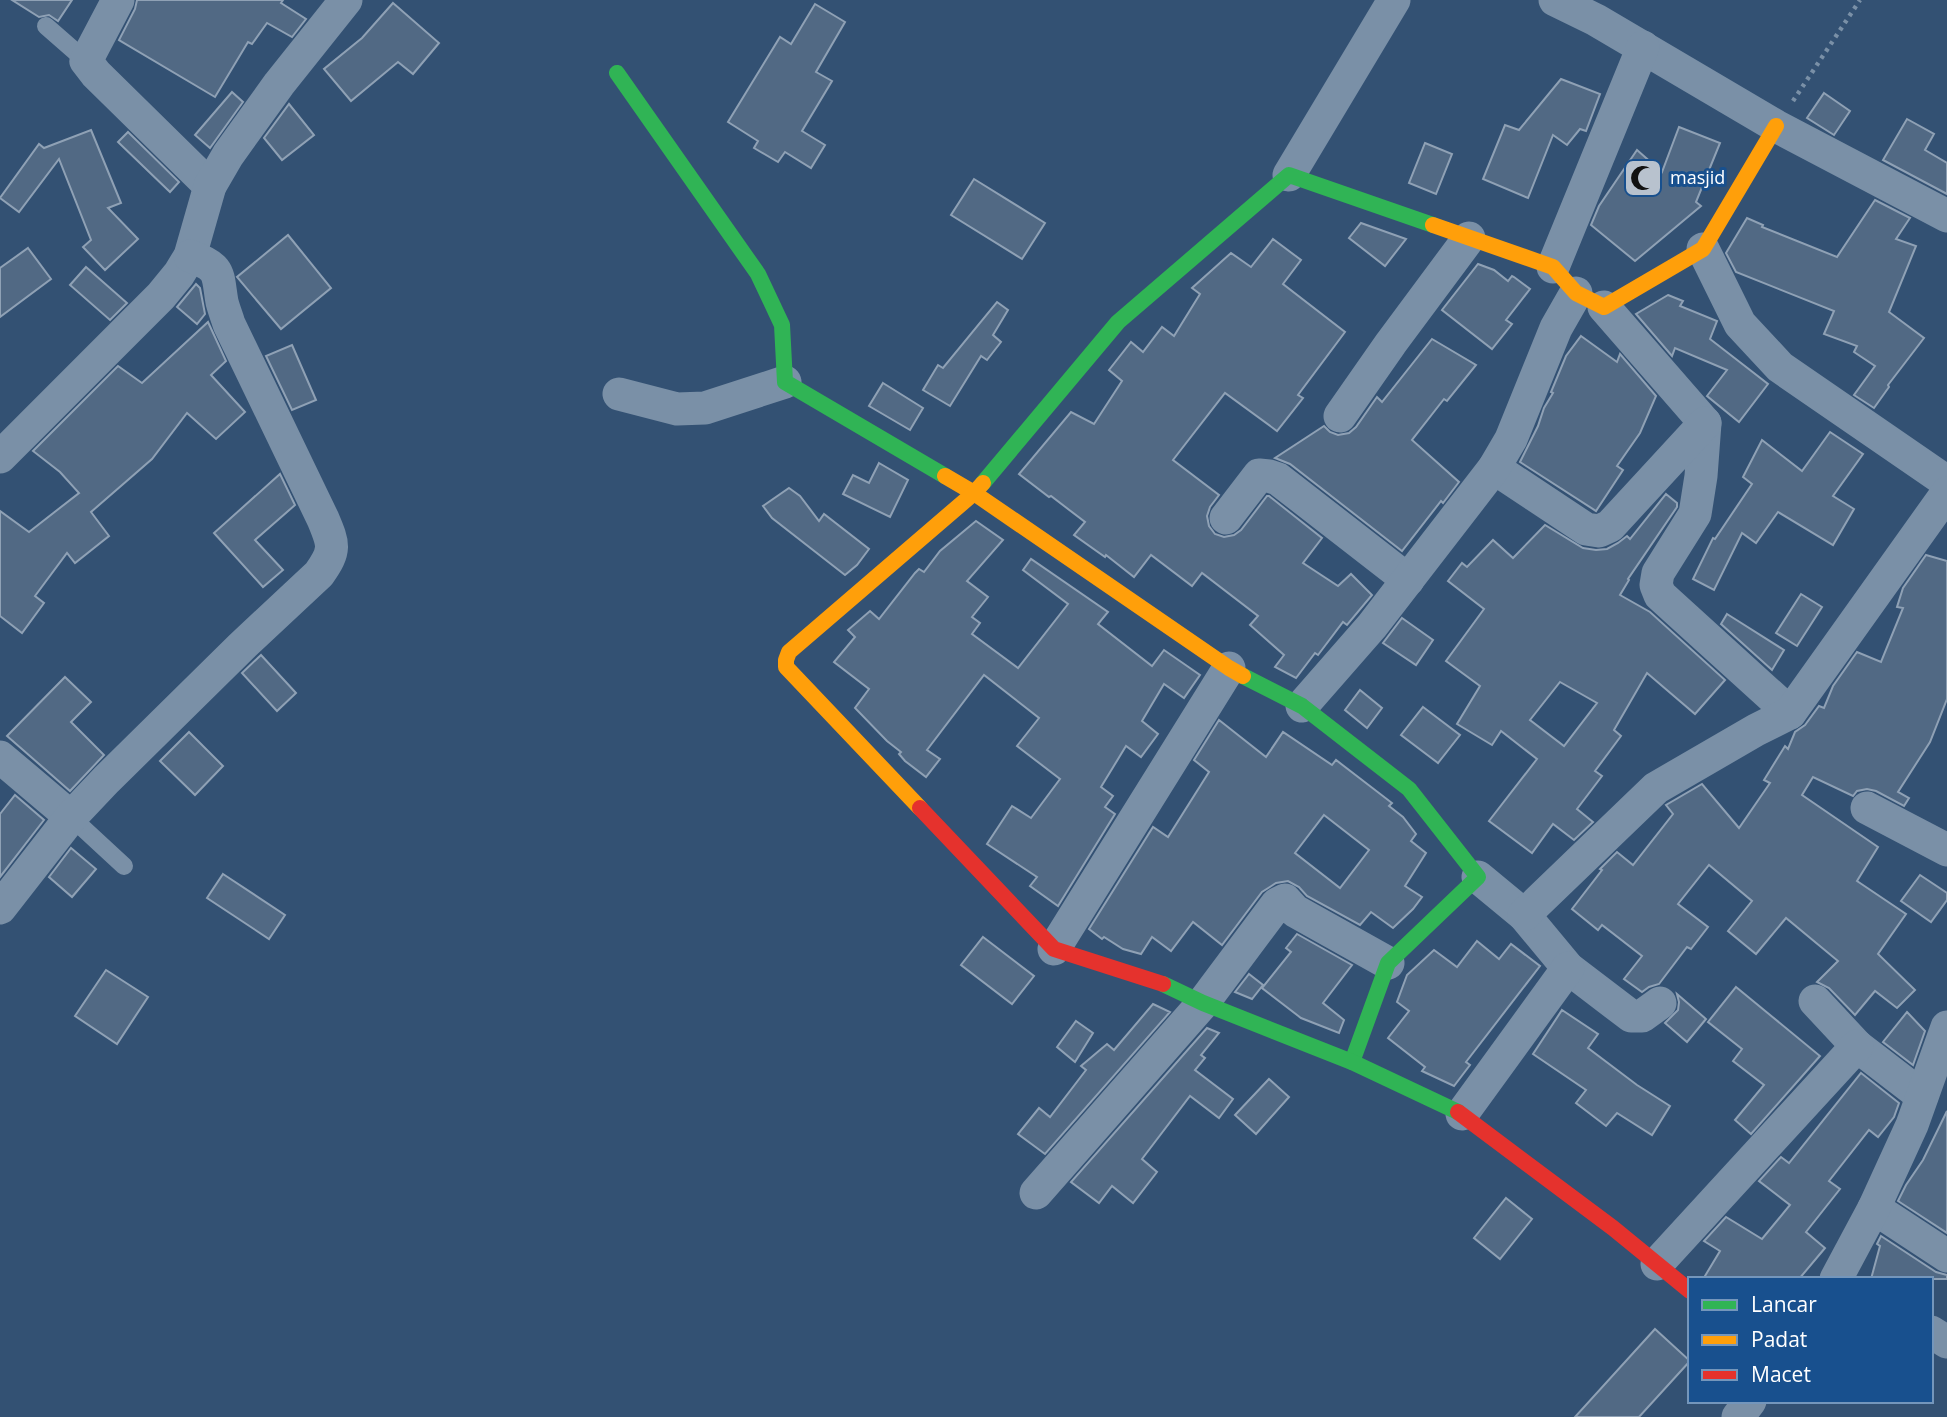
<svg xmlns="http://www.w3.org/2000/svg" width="1947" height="1417" font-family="'Open Sans',sans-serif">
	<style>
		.building { fill: #516984; stroke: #8fa1b5; stroke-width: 2; fill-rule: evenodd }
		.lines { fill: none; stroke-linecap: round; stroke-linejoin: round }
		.path { stroke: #7a90a7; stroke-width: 4.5; stroke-dasharray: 3.5 5; stroke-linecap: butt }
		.lane { stroke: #7a90a7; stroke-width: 18 }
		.street { stroke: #7a90a7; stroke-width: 33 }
		.fast { stroke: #30b455; stroke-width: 16 }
		.slow { stroke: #ff9f0a; stroke-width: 16 }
		.jam { stroke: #e5322d; stroke-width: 16 }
		.labels { text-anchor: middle; stroke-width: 6; stroke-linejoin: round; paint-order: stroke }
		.poi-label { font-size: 18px; fill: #fff; stroke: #18508e; text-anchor: start }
	</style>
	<rect width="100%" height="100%" fill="#335173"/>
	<g class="building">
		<polygon points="12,0 72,0 58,21 49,15 39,17"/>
		<polygon points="137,0 283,0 281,3 306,19 292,37 267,23 252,44 248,42 215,97 119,40 135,9"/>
		<polygon points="393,3 439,43 413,74 398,62 351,101 324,69 362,38"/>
		<polygon points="815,4 845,22 816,72 832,81 802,131 825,145 811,168 785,152 778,162 754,148 758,141 728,122 780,37 791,44"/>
		<polygon points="1561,79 1600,94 1586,131 1580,129 1567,145 1553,135 1528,198 1483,179 1505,125 1519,130"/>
		<polygon points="232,92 243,102 210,148 195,135"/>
		<polygon points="1824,93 1850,111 1834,135 1807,118"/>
		<polygon points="289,104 314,135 282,160 264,138"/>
		<polygon points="1907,119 1934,134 1925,150 1947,163 1947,194 1883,160"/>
		<polygon points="1679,127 1720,143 1696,202 1701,206 1635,261 1591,225 1599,206 1637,150 1662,172"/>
		<polygon points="91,130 121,203 108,208 138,239 105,270 83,247 91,240 59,159 19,212 0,198 39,144 44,148"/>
		<polygon points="128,132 179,182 170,192 118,142"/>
		<polygon points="1425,143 1452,154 1436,194 1409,183"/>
		<polygon points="974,179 1045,223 1022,259 951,215"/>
		<polygon points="1875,200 1910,218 1896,239 1916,246 1889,312 1924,338 1888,385 1889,387 1874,408 1854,395 1875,366 1854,352 1857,346 1824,334 1834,311 1736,272 1726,253 1747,218 1763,225 1762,227 1837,257"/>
		<polygon points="1361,223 1406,239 1385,266 1349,238"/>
		<polygon points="288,235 331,288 281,329 237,277"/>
		<polygon points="1273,239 1301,260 1283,284 1345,332 1298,395 1303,398 1277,431 1225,393 1173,460 1219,495 1210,507 1207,516 1209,526 1215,534 1224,537 1234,535 1241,530 1267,496 1269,496 1322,538 1303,563 1338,586 1351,574 1372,595 1347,625 1343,622 1318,655 1315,653 1296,678 1275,667 1284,655 1250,625 1258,616 1202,573 1192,586 1151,555 1134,577 1106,555 1105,557 1074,535 1085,522 1051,496 1049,497 1019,474 1071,412 1094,424 1122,381 1109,370 1131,342 1143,352 1162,327 1174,336 1200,294 1192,288 1231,253 1251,267"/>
		<polygon points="28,248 51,279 0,317 0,268"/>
		<polygon points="1478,264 1494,270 1508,281 1512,276 1514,277 1530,289 1506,320 1512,324 1492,349 1442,310"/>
		<polygon points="86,267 127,303 110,320 70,285"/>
		<polygon points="196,284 200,288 205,314 197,324 177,307"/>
		<polygon points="1668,295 1683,301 1680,306 1717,321 1710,339 1768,384 1739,422 1707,396 1727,370 1675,348 1672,356 1636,314"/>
		<polygon points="997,302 1008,310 993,335 1001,342 987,360 981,356 950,406 923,390 938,365 943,368"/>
		<polygon points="208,322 226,361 211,375 245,412 216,439 187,413 152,459 91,512 109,536 75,563 67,553 35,596 44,603 22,633 0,616 0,511 29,532 79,493 60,472 33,451 118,366 142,383"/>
		<polygon points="1581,336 1617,362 1620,354 1656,396 1640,433 1617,466 1623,470 1596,511 1520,462 1538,426 1544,408 1553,393 1551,392 1566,356"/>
		<polygon points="1432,339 1476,365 1447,401 1444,399 1412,440 1459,482 1443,503 1441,501 1402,551 1290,464 1275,458 1324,426 1330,432 1338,435 1349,433 1356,427 1377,397 1382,402"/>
		<polygon points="292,345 316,400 292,410 266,356"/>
		<polygon points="883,383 923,408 910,430 869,406"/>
		<polygon points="1830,432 1863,454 1833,496 1854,509 1833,545 1778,512 1756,543 1742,533 1714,590 1693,579 1713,538 1715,539 1752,484 1743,477 1762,440 1802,471"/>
		<polygon points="879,463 908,480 890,517 843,494 853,475 869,483"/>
		<polygon points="280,474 295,505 255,540 283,570 263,587 214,533"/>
		<polygon points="789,488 800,496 819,521 824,514 869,549 857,565 845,575 772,518 763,506"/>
		<path d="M1666,494L1677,503V507L1628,579L1629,580L1620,595L1650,612L1725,680L1695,714L1647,673L1614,730L1621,736L1595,771L1602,776L1577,809L1593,822L1574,840L1553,824L1532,853L1489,821L1537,759L1501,731L1492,745L1457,724L1480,686L1446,661L1484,609L1448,581L1462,563L1467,567L1493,540L1513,558L1545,525L1583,548L1596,550L1607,549L1618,543L1627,536L1630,539ZM1560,682L1597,703L1564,746L1530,720Z"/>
		<polygon points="976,521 1003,540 967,581 988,597 972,617 980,623 972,634 1018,668 1068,604 1023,570 1031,559 1108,612 1098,624 1152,666 1164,650 1200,675 1184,698 1164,684 1142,721 1158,734 1141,757 1126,746 1101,787 1113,796 1105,807 1115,814 1058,906 1030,886 1037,877 987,844 1012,806 1031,818 1060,779 1017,746 1039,718 984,675 927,750 940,759 926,777 905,761 899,754 901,752 887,741 855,708 869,689 834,662 855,637 848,630 870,611 879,619 915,573 919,569 924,572 940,551"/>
		<polygon points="1926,555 1947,561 1947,699 1930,742 1898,792 1909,798 1904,806 1876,791 1867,789 1857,791 1853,796 1813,777 1802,795 1878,847 1857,881 1906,914 1878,954 1915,990 1897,1008 1875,991 1855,1015 1829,988 1817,982 1838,961 1786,918 1756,954 1728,931 1752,901 1709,865 1678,904 1708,927 1691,949 1687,947 1659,984 1649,987 1642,992 1624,979 1642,956 1602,925 1598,930 1572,909 1602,870 1600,869 1617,852 1633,865 1673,814 1666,805 1702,784 1739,828 1770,783 1764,780 1785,746 1788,749 1795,732 1805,725 1819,706 1824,708 1833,686 1857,652 1881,662 1903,608 1897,607 1903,588"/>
		<polygon points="1801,594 1822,607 1797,646 1776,633"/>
		<polygon points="1727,614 1784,650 1772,670 1721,624"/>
		<polygon points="1402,618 1433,640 1416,665 1383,643"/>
		<polygon points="261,655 296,693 277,711 242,673"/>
		<polygon points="65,677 91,702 71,722 104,755 70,791 7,736"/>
		<polygon points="1360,690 1382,708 1367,728 1345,710"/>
		<polygon points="1423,707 1460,735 1438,763 1401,735"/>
		<path d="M1219,720L1266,757L1283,732L1332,765L1336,760L1392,803L1389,806L1403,817L1416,834L1411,841L1426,853L1405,886L1422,897L1413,909L1393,928L1371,912L1360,925L1307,896L1299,887L1288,881L1276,883L1262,892L1222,945L1193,922L1171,951L1152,937L1141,954L1123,949L1104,937L1102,939L1089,929L1153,827L1168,837L1209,772L1194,760ZM1324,815L1369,850L1340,888L1295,853Z"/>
		<polygon points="189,732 223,766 195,795 160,761"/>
		<polygon points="15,795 44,820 0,877 0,814"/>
		<polygon points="71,848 96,869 72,897 49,877"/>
		<polygon points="223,874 285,915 269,939 207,898"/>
		<polygon points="1920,875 1947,893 1947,900 1931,922 1901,901"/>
		<polygon points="1297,934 1352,965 1323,1003 1344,1020 1339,1033 1301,1018 1262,988 1291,952 1286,948"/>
		<polygon points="983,937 1034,976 1012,1004 961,965"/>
		<polygon points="1477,941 1499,959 1511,944 1540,966 1466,1062 1470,1065 1454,1086 1422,1071 1425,1067 1388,1038 1409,1011 1397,1002 1407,975 1434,950 1457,967"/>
		<polygon points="106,970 148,997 117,1044 75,1016"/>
		<polygon points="1249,974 1263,985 1252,999 1235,992"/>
		<polygon points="1736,987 1820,1056 1751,1134 1735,1120 1764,1085 1733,1061 1742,1049 1708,1022"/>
		<polygon points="1677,994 1706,1019 1687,1042 1665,1023 1678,1010 1679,1002"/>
		<polygon points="1153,1004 1170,1012 1045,1154 1018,1134 1039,1108 1050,1117 1086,1070 1081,1066 1107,1044 1114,1050"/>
		<polygon points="1562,1010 1598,1034 1588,1048 1637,1085 1670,1106 1652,1135 1617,1113 1606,1126 1576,1103 1586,1090 1533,1054"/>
		<polygon points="1907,1012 1925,1031 1913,1065 1883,1042"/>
		<polygon points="1076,1021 1093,1033 1075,1062 1057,1047"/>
		<polygon points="1207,1028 1219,1033 1201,1055 1205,1058 1195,1070 1233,1099 1219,1118 1190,1096 1142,1159 1157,1172 1133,1203 1112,1186 1099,1203 1071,1182"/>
		<polygon points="1861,1073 1899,1103 1894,1117 1878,1137 1869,1130 1829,1181 1840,1189 1806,1232 1825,1248 1799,1279 1707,1279 1705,1276 1720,1251 1704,1241 1726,1217 1762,1239 1790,1205 1759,1181 1781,1157 1789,1163"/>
		<polygon points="1269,1079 1289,1097 1256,1134 1235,1115"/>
		<polygon points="1947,1111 1947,1233 1898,1201 1906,1185 1923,1160"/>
		<polygon points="1506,1198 1532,1219 1500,1259 1474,1238"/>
		<polygon points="1881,1236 1936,1272 1947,1275 1947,1279 1871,1279 1880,1246 1877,1244"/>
		<polygon points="1655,1329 1690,1361 1639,1417 1575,1417"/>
	</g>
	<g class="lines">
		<polyline class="path" points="1793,101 1860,0"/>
		<g class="lane">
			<polyline points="46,26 86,61"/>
			<polyline points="71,817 124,866"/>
		</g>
		<g class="street">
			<polyline points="118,0 86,61 96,74 210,186"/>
			<polyline points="1555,0 1596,20 1776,126 1947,216"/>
			<polyline points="1289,175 1394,0"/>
			<polyline points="1703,249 1740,324 1780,367 1947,482"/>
			<polyline points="1553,267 1643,47"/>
			<polyline points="1604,307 1705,423 1701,476 1695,514 1658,573 1656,585 1660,595 1790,713"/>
			<polyline points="619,394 677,409 705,408 785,382"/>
			<polyline points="1340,416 1391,343 1469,238"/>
			<polyline points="0,457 161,296 179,274 190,256 210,186 228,155 279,84 346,0"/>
			<polyline points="1494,468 1586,529 1599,531 1610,526 1705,423"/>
			<polyline points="1226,518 1259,475 1269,476 1278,479 1408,580"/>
			<polyline points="1302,706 1372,626 1494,468 1511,439 1556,328 1576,293"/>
			<polyline points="0,757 71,817"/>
			<polyline points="1867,808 1947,850"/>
			<polyline points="1478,877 1524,915 1568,968 1631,1016 1642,1016 1660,1003"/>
			<path d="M0,908L71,817L106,780L242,646L319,574C336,550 334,545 323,519L229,324C227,317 224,310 222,302C217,273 222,268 190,256"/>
			<polyline points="1524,915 1656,788 1756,730 1790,713 1947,493"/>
			<polyline points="1054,949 1229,668"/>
			<polyline points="1815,1001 1857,1046 1922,1096"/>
			<polyline points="1462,1114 1568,968"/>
			<polyline points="1036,1193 1203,1003 1277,904 1285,900 1295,911 1388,963"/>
			<polyline points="1874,1208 1947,1256"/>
			<polyline points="1657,1264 1857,1046"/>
			<polyline points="1836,1279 1874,1208 1912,1125 1947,1027"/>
			<polyline points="1931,1332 1947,1342"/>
			<polyline points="1738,1417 1750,1401"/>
		</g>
		<g class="fast">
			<polyline points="617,73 758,274 782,325 785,382 945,476"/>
			<polyline points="983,483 1118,322 1289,175 1433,225"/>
			<polyline points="1243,676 1302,706 1409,789 1478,877 1388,963 1352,1062"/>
			<polyline points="1163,984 1203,1003 1352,1062 1458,1112"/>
		</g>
		<g class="slow">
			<polyline points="1433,225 1553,267 1576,293 1604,307 1703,249 1776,126"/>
			<polyline points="945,476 974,493 1229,668 1243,676"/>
			<polyline points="920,808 786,667 786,660 789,652 974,493 983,483"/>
		</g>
		<g class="jam">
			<polyline points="920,808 1054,949 1163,984"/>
			<polyline points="1458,1112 1613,1228 1690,1291"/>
		</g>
	</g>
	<defs>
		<symbol id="mosque-square" viewBox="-11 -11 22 22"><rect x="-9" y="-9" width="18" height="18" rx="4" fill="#b8c2ce" stroke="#18508e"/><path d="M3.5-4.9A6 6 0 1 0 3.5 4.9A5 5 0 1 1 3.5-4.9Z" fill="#111"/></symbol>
	</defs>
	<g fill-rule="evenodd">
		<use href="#mosque-square" x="1621" y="156" width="44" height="44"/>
	</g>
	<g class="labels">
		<g class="poi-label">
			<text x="1670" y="184">masjid</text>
		</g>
	</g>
	<rect x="1688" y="1277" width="245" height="126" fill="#18508e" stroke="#7496bb" stroke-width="2"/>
	<rect x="1702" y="1300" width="35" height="10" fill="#30b455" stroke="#7496bb" stroke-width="2"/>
	<text x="1751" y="1312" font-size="21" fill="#ffffff">Lancar</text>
	<rect x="1702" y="1335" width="35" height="10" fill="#ff9f0a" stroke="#7496bb" stroke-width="2"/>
	<text x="1751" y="1347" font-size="21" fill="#ffffff">Padat</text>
	<rect x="1702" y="1370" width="35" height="10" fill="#e5322d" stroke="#7496bb" stroke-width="2"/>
	<text x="1751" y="1382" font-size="21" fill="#ffffff">Macet</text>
</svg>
